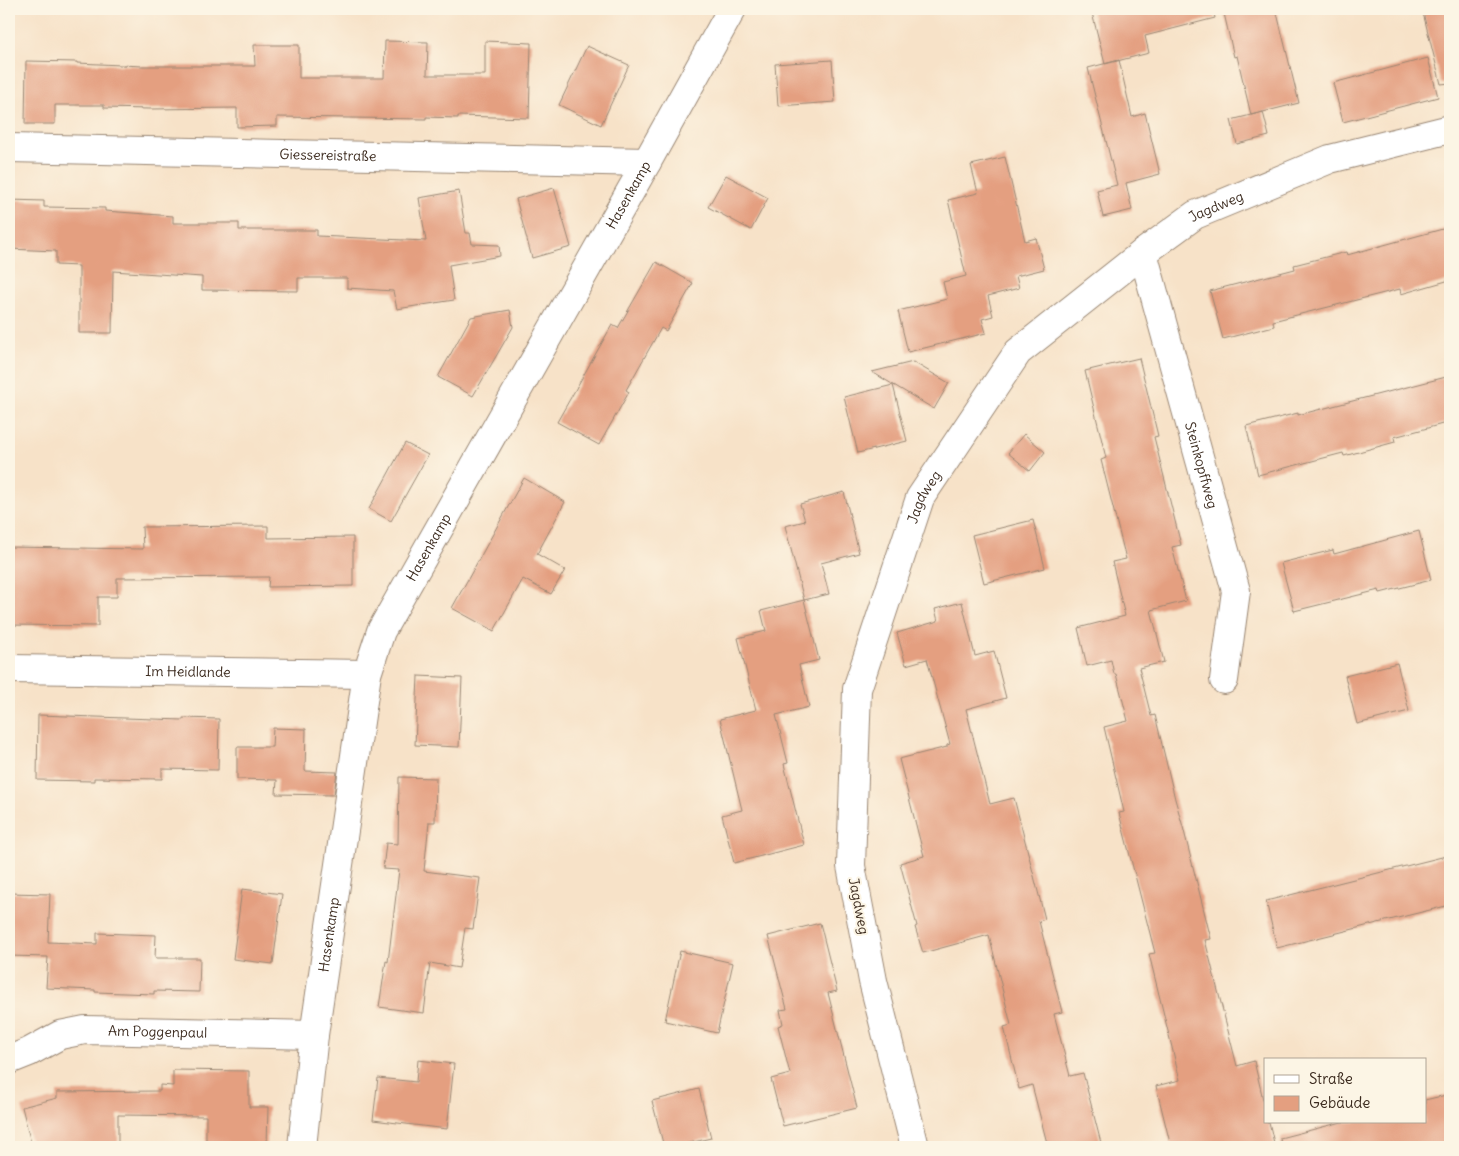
<svg xmlns="http://www.w3.org/2000/svg" width="1459" height="1156" font-family="Delius,sans-serif">
	<style>
		.building { fill: #e49f80 }
		.lines { fill: none; stroke-linecap: round; stroke-linejoin: round }
		.minor-casing { stroke: #998673; stroke-width: 30 }
		.minor { stroke: #fff; stroke-width: 28 }
		.labels { text-anchor: middle; stroke-width: 4; stroke-linejoin: round; paint-order: stroke }
		.street-label { font-size: 14px; fill: #3b2a1e; stroke: #fcf5e5 }
	</style>
	<rect width="100%" height="100%" fill="#fcf5e5"/>
	<filter id="ink" filterUnits="userSpaceOnUse"><feTurbulence type="fractalNoise" baseFrequency=".02" numOctaves="2"/><feDisplacementMap in="SourceGraphic" scale="10" xChannelSelector="R" yChannelSelector="G"/><feConvolveMatrix kernelMatrix="1 2 1 2 8 2 1 2 1" color-interpolation-filters="sRGB"/></filter>
	<filter id="wash" filterUnits="userSpaceOnUse"><feTurbulence type="fractalNoise" baseFrequency=".0096" numOctaves="4" result="noise"/><feDisplacementMap in="SourceGraphic" scale="20" xChannelSelector="R" yChannelSelector="G"/><feGaussianBlur stdDeviation="1.12" result="paint"/><feColorMatrix in="noise" values="0 0 0 0 0 0 0 0 0 0 0 0 0 0 0 0 0 1.4 0 .05"/><feComposite in="paint" operator="in"/></filter>
	<g filter="url(#wash)">
		<rect width="100%" height="100%" fill="#f7e2c8"/>
		<g id="blocks">
			<g class="building">
				<polygon points="1091,9 1213,9 1215,18 1145,36 1149,53 1105,64"/>
				<polygon points="1223,9 1276,9 1299,103 1251,115 1237,56 1234,57"/>
				<polygon points="1422,9 1450,9 1450,83 1441,84"/>
				<polygon points="385,41 428,42 427,75 485,75 485,41 531,43 529,118 458,116 458,118 426,117 426,119 277,117 277,126 237,127 237,108 150,109 104,108 104,105 55,105 55,124 25,124 26,61 77,62 77,63 143,66 255,66 254,45 299,45 299,78 384,78"/>
				<polygon points="587,46 629,65 601,125 559,105"/>
				<polygon points="1428,58 1438,97 1343,122 1333,83"/>
				<polygon points="832,60 835,102 778,106 775,64"/>
				<polygon points="1119,60 1132,117 1145,113 1160,174 1126,183 1132,210 1103,217 1097,190 1117,185 1088,68"/>
				<polygon points="1263,112 1269,136 1237,144 1231,120"/>
				<polygon points="1005,157 1025,241 1036,238 1044,269 1016,276 1019,288 988,296 993,316 982,319 986,333 908,352 898,311 947,299 943,282 966,276 948,200 978,193 971,165"/>
				<polygon points="726,175 768,198 751,230 708,207"/>
				<polygon points="554,188 571,247 532,258 516,199"/>
				<polygon points="459,191 466,233 470,233 472,244 499,245 500,256 449,265 454,300 397,309 393,291 347,288 347,278 298,278 298,291 202,290 202,277 113,271 112,333 79,333 79,266 56,265 56,251 9,249 9,200 44,201 44,207 105,208 105,211 173,216 173,223 239,223 239,230 317,230 317,236 426,241 419,198"/>
				<polygon points="1450,227 1450,280 1401,294 1400,289 1273,321 1274,326 1223,339 1210,291 1295,269 1294,265 1346,252 1347,255"/>
				<polygon points="656,262 693,283 666,331 661,328 626,390 629,392 599,445 557,422 612,325 618,328"/>
				<polygon points="510,310 513,327 473,396 438,377 471,317"/>
				<polygon points="1139,358 1158,436 1154,437 1181,545 1172,547 1186,601 1151,610 1164,662 1139,668 1151,716 1155,715 1175,799 1183,827 1211,939 1205,940 1237,1066 1254,1061 1265,1108 1265,1122 1269,1122 1275,1147 1171,1147 1156,1086 1180,1080 1149,954 1155,953 1119,813 1124,812 1104,727 1128,721 1116,674 1114,674 1111,660 1087,666 1078,628 1125,616 1112,562 1126,559 1101,460 1106,458 1085,371"/>
				<polygon points="913,362 949,383 934,409 872,372"/>
				<polygon points="1450,376 1450,422 1394,437 1395,442 1344,456 1343,453 1258,475 1246,426 1298,413 1298,415"/>
				<polygon points="893,385 907,441 858,453 844,397"/>
				<polygon points="1024,434 1045,452 1030,471 1008,453"/>
				<polygon points="405,443 428,455 391,521 369,509"/>
				<polygon points="524,478 565,502 537,554 565,570 551,594 523,579 494,631 452,608"/>
				<polygon points="844,492 859,553 821,563 829,594 804,600 785,526 805,521 800,504"/>
				<polygon points="1033,520 1045,568 984,583 972,535"/>
				<polygon points="268,526 268,538 353,537 353,586 268,587 269,577 117,578 117,597 98,597 98,626 9,625 9,547 143,549 142,527"/>
				<polygon points="1419,531 1431,580 1380,593 1379,590 1294,611 1281,563 1333,550 1334,554"/>
				<polygon points="804,600 819,660 799,665 809,707 776,715 788,763 784,764 804,845 734,863 722,815 742,810 720,719 756,710 738,638 766,631 761,611"/>
				<polygon points="962,602 975,656 994,651 1006,698 966,709 990,804 1014,798 1045,919 1039,921 1062,1012 1054,1014 1070,1076 1083,1073 1102,1147 1048,1147 1032,1085 1019,1089 1004,1027 1011,1025 989,935 923,953 915,927 917,926 900,863 924,856 899,759 947,747 947,745 950,744 927,659 906,665 897,633 938,621 935,609"/>
				<polygon points="1397,663 1409,711 1357,724 1345,676"/>
				<polygon points="418,676 462,678 459,747 415,745"/>
				<polygon points="38,715 183,720 183,718 219,719 218,770 162,769 162,779 94,778 94,781 37,780"/>
				<polygon points="273,728 306,729 305,771 337,772 334,795 276,794 277,780 237,779 237,747 272,747"/>
				<polygon points="399,777 436,778 435,822 429,822 424,871 480,878 473,929 465,928 459,968 430,963 424,1013 379,1007 386,961 388,962 399,870 383,869 386,843 398,844"/>
				<polygon points="1450,855 1450,905 1277,948 1266,901"/>
				<polygon points="242,889 282,894 273,964 233,959"/>
				<polygon points="9,893 50,894 48,942 97,944 97,933 156,935 155,958 200,958 199,992 154,991 154,994 95,992 95,990 46,988 48,957 9,956"/>
				<polygon points="820,923 837,991 828,993 857,1108 783,1126 771,1079 790,1074 778,1026 783,1024 780,1010 787,1009 768,936"/>
				<polygon points="680,951 733,963 717,1033 665,1021"/>
				<polygon points="418,1060 454,1064 447,1129 373,1120 378,1078 416,1082"/>
				<polygon points="173,1070 249,1071 249,1107 268,1107 267,1146 206,1146 206,1116 118,1115 118,1147 32,1147 22,1107 57,1098 57,1092 160,1091 160,1085 173,1086"/>
				<polygon points="699,1089 711,1138 672,1147 664,1147 652,1101"/>
				<polygon points="1450,1094 1450,1147 1281,1147 1280,1138 1342,1122 1425,1122 1425,1100"/>
			</g>
		</g>
	</g>
	<g filter="url(#ink)">
		<use href="#blocks" fill-opacity="0" stroke="#998673" stroke-width="1"/>
		<g class="lines">
			<defs>
				<g id="minor">
					<path id="s1" d="M9,148L647,162"/>
					<path id="s2" d="M1143,253L1236,591L1224,680"/>
					<path id="s3" d="M9,669L367,674"/>
					<path id="s4" d="M9,1060L29,1052L60,1035L85,1030L314,1035"/>
					<path id="s5" d="M302,1147L314,1035L367,674L381,631L647,162L732,9"/>
					<path id="s6" d="M915,1147L873,981L851,866L857,689L920,498L1018,352L1143,253L1195,215L1330,159L1450,129"/>
				</g>
			</defs>
			<use href="#minor" class="minor-casing"/>
			<use href="#minor" class="minor"/>
		</g>
	</g>
	<g class="labels">
		<g class="street-label">
			<text dy="5" stroke="none"><textPath href="#s1" startOffset="319">Giessereistraße</textPath></text>
			<text dy="5" stroke="none"><textPath href="#s5" startOffset="1024">Hasenkamp</textPath></text>
			<text dy="5" stroke="none"><textPath href="#s6" startOffset="1089">Jagdweg</textPath></text>
			<text dy="5" stroke="none"><textPath href="#s2" startOffset="220">Steinkopffweg</textPath></text>
			<text dy="5" stroke="none"><textPath href="#s6" startOffset="669">Jagdweg</textPath></text>
			<text dy="5" stroke="none"><textPath href="#s5" startOffset="619">Hasenkamp</textPath></text>
			<text dy="5" stroke="none"><textPath href="#s3" startOffset="179">Im Heidlande</textPath></text>
			<text transform="translate(859 906) rotate(79)" y="5">Jagdweg</text>
			<text dy="5" stroke="none"><textPath href="#s5" startOffset="214">Hasenkamp</textPath></text>
			<text dy="5" stroke="none"><textPath href="#s4" startOffset="155">Am Poggenpaul</textPath></text>
		</g>
	</g>
	<rect width="1459" height="1156" fill="none" stroke="#fcf5e5" stroke-width="30"/>
	<rect x="1264" y="1058" width="162" height="65" fill="#fcf5e5" stroke="#afa495"/>
	<rect x="1274" y="1075" width="25" height="8" fill="#ffffff" stroke="#afa495"/>
	<text x="1309" y="1084" font-size="15" fill="#3b2a1e">Straße</text>
	<rect x="1274" y="1096" width="25" height="15" fill="#e49f80" stroke="#afa495"/>
	<text x="1309" y="1108" font-size="15" fill="#3b2a1e">Gebäude</text>
</svg>
